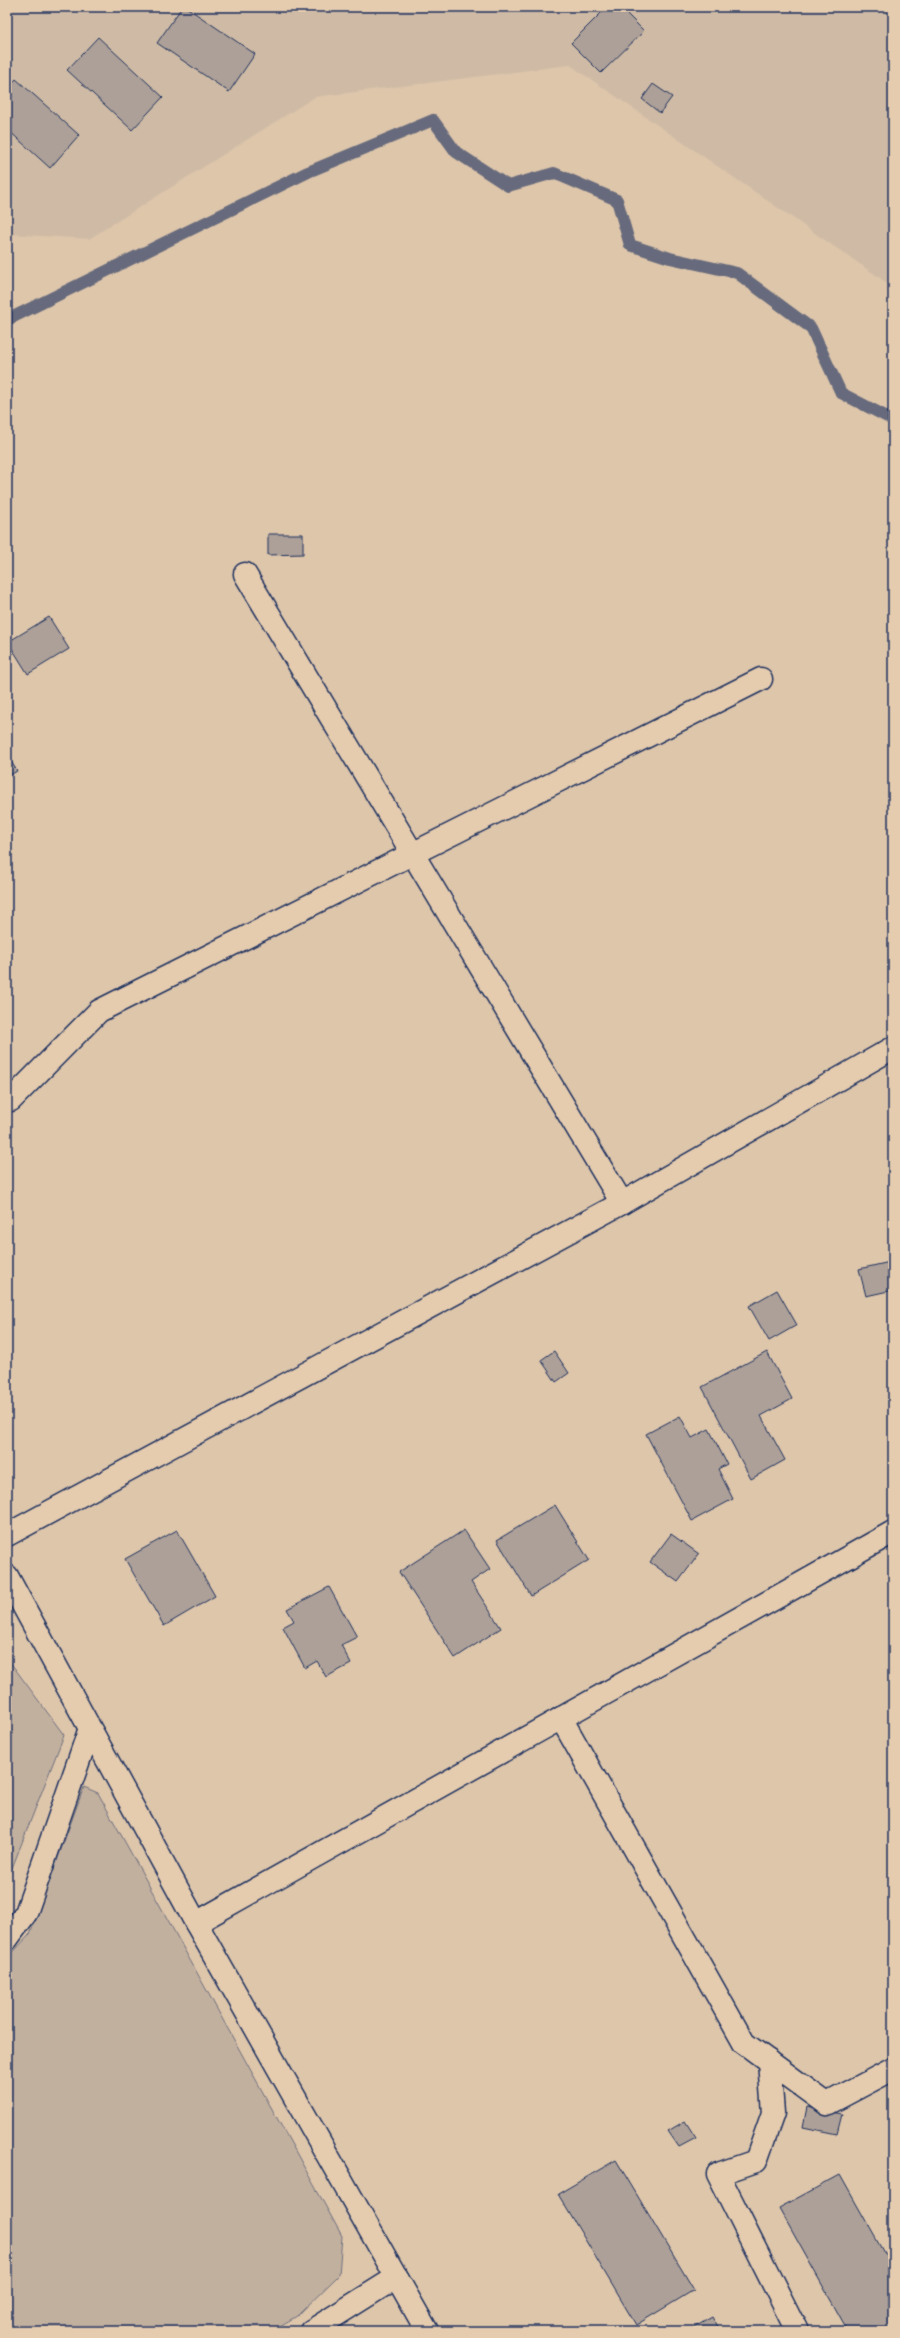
<svg xmlns="http://www.w3.org/2000/svg" width="900" height="2338" font-family="'Comic Neue',sans-serif">
	<style>
		.built { fill: #cfbba5 }
		.green { fill: #c2b09f; stroke: #6e707e }
		.lines { fill: none; stroke-linecap: round; stroke-linejoin: round }
		.stream { stroke: #666a7c; stroke-width: 12 }
		.building { fill: #ada098; stroke: #1b2f5e }
		.minor-casing { stroke: #1b2f5e; stroke-width: 25 }
		.major-casing { stroke: #1b2f5e; stroke-width: 25 }
		.minor { stroke: #e6ccae; stroke-width: 22 }
		.major { stroke: #e6ccae; stroke-width: 22 }
	</style>
	<rect width="100%" height="100%" fill="#dec6ab"/>
	<filter id="ink" filterUnits="userSpaceOnUse"><feTurbulence type="fractalNoise" baseFrequency=".025" numOctaves="2"/><feDisplacementMap in="SourceGraphic" scale="8" xChannelSelector="R" yChannelSelector="G"/><feConvolveMatrix kernelMatrix="1 2 1 2 8 2 1 2 1" color-interpolation-filters="sRGB"/></filter>
	<g filter="url(#ink)">
		<polygon class="built" points="7,7 893,7 893,287 570,65 315,97 89,239 7,234"/>
		<g class="green">
			<polygon points="7,1658 64,1735 7,1881"/>
			<polygon points="84,1787 98,1793 342,2236 339,2275 297,2316 271,2331 7,2331 7,1959 30,1934"/>
		</g>
		<g class="lines">
			<polyline class="stream" points="7,320 308,172 433,120 456,152 508,186 554,173 617,200 630,245 670,258 737,273 811,328 841,393 893,420"/>
		</g>
		<g class="building">
			<polygon points="182,7 186,7 255,54 229,92 157,43"/>
			<polygon points="287,7 320,7 287,11"/>
			<polygon points="607,7 620,7 644,31 601,73 571,43"/>
			<polygon points="98,37 163,97 132,130 67,70"/>
			<polygon points="16,79 79,135 50,168 7,129 7,89"/>
			<polygon points="653,84 672,97 660,113 642,99"/>
			<polygon points="268,534 303,534 303,554 268,555"/>
			<polygon points="49,617 69,649 28,674 8,642"/>
			<polygon points="7,755 17,771 7,777"/>
			<polygon points="890,1262 893,1290 866,1296 859,1269"/>
			<polygon points="777,1290 797,1325 769,1341 749,1306"/>
			<polygon points="554,1351 569,1373 556,1382 541,1360"/>
			<polygon points="767,1352 792,1399 761,1416 785,1460 751,1479 702,1387"/>
			<polygon points="680,1416 692,1438 709,1429 727,1464 718,1469 733,1499 692,1521 646,1434"/>
			<polygon points="555,1505 589,1560 531,1596 497,1540"/>
			<polygon points="177,1530 215,1596 164,1626 125,1559"/>
			<polygon points="464,1530 490,1569 471,1582 501,1628 455,1658 399,1572"/>
			<polygon points="671,1534 699,1554 678,1582 650,1562"/>
			<polygon points="329,1587 357,1637 341,1645 351,1664 326,1677 317,1661 305,1668 283,1627 294,1621 287,1609"/>
			<polygon points="807,2107 842,2114 837,2134 803,2127"/>
			<polygon points="685,2121 696,2138 679,2147 668,2131"/>
			<polygon points="616,2160 694,2290 636,2325 558,2194"/>
			<polygon points="840,2175 893,2269 893,2328 888,2331 848,2331 779,2208"/>
			<polygon points="712,2317 720,2331 688,2331"/>
		</g>
		<g class="lines">
			<defs>
				<g id="minor">
					<polyline points="245,574 622,1203"/>
					<polyline points="11,1100 99,1011 761,679"/>
					<polyline points="7,1576 196,1923 427,2331"/>
					<polyline points="561,1718 744,2043 827,2104 893,2069"/>
					<polyline points="196,1923 893,1532"/>
					<polyline points="7,1939 26,1913 89,1731"/>
					<polyline points="769,2061 773,2113 756,2161 718,2174 797,2331"/>
					<polyline points="311,2331 397,2277"/>
				</g>
				<polyline id="major" points="7,1535 622,1203 893,1048"/>
			</defs>
			<use href="#minor" class="minor-casing"/>
			<use href="#major" class="major-casing"/>
			<use href="#minor" class="minor"/>
			<use href="#major" class="major"/>
		</g>
	</g>
	<rect width="900" height="2338" fill="none" stroke="#e6ccae" stroke-width="24"/>
	<rect x="12" y="12" width="876" height="2314" fill="none" stroke="#1b2f5e" stroke-width="1.5" filter="url(#ink)"/>
</svg>
